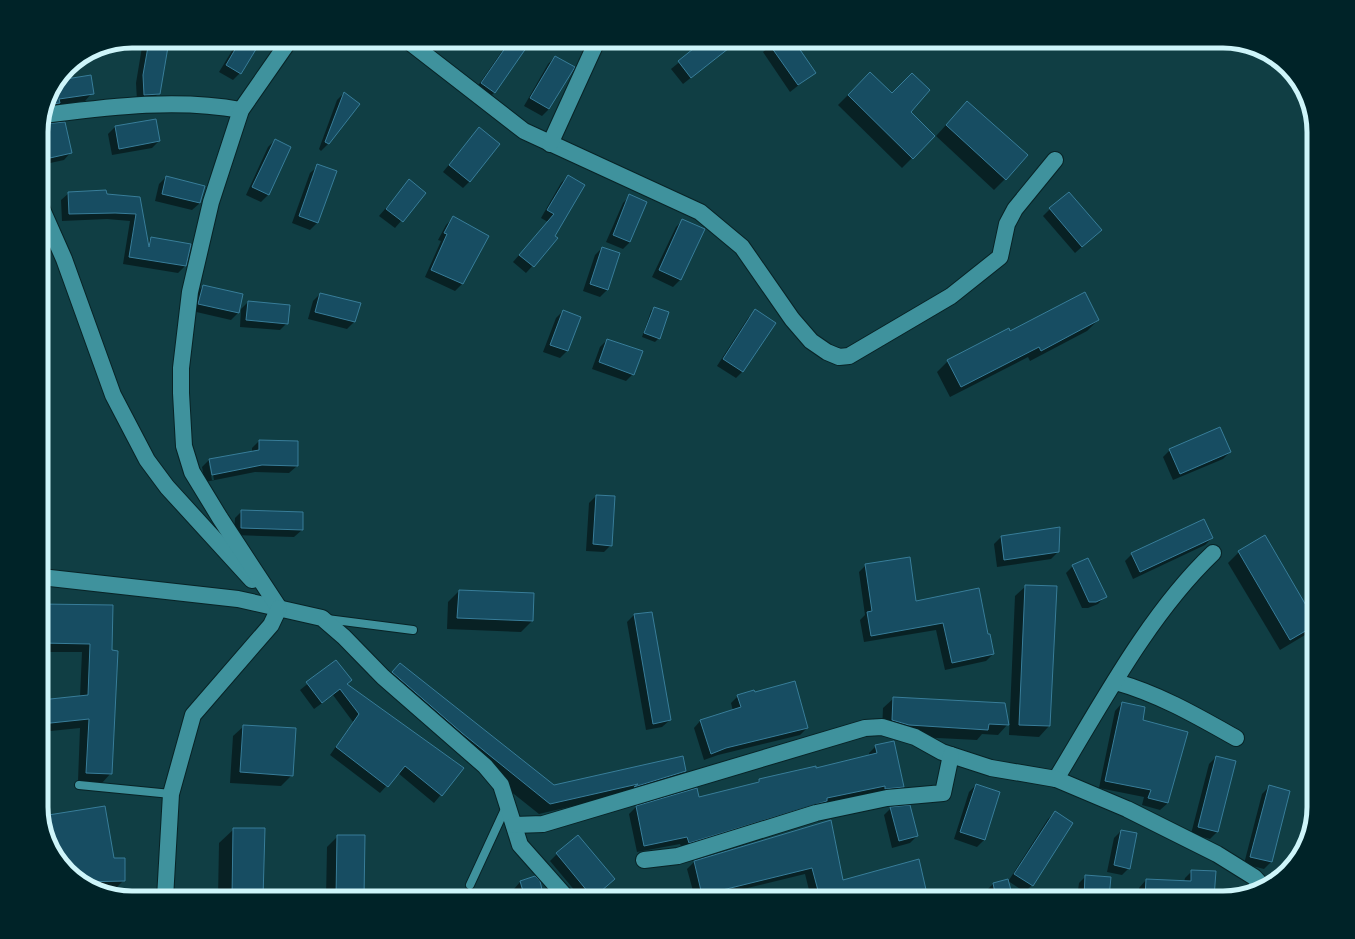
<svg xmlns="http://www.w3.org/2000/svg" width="1355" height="939" font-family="'Fira Sans',sans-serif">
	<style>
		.shadow { fill: #0007; fill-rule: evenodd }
		.building { fill: #174d62; stroke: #387d99 }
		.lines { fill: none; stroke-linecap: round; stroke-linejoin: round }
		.service-casing { stroke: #082326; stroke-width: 10 }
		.minor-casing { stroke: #082326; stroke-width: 18 }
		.service { stroke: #3f929d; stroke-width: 8 }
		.minor { stroke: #3f929d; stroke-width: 16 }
		.rim { fill: none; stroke: #cef5fa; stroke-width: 5 }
	</style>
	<rect width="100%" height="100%" fill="#103e44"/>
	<g class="shadow">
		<polygon points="148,41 159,41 159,93 152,100 137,101 136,83 142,47"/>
		<polygon points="238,41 260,41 240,73 233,80 219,72"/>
		<polygon points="408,41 438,41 426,55"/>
		<polygon points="509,41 526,41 495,92 487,99 475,90"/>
		<polygon points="705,41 731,41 733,44 683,84 671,69"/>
		<polygon points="776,41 793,41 814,73 790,92 763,52"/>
		<polygon points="555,57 573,68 549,109 542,116 524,106 548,64"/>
		<polygon points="870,73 934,136 902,168 838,105"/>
		<polygon points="90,76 92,93 85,101 57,105 52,110 45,111 48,97 59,81"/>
		<polygon points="344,93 328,144 321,151 319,149 337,100"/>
		<polygon points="957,113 1005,179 994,190 936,136"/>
		<polygon points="42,125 71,152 64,160 41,165"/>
		<polygon points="115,127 159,141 152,148 112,155 108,134"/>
		<polygon points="479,128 470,181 463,188 443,172"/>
		<polygon points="275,140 290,147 268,195 261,202 246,195 268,147"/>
		<polygon points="318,166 318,222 310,230 292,223 310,173"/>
		<polygon points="568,176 554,236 557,239 526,273 513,262 548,222 541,218 561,183"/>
		<polygon points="166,177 200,203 192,210 155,201 159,184"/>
		<polygon points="409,181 425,193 395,228 379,216"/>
		<polygon points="69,193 139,198 147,243 151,238 185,266 178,273 123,264 130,221 107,219 62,221 61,200"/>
		<polygon points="630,196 630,242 623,249 606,242 623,203"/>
		<polygon points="1050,209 1093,237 1075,253 1043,216"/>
		<polygon points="453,218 462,284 455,291 425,277 441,241 438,240 446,225"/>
		<polygon points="683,220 680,280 673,287 652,277 676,227"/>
		<polygon points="602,248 619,254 607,290 600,297 583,291 595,255"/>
		<polygon points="203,286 238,313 231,320 192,311 196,293"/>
		<polygon points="320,294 359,304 354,322 347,329 308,319 313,301"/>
		<polygon points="248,302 287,323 280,330 240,327 241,309"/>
		<polygon points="654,308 659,338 655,342 642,337 651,311"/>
		<polygon points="563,311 579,318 567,351 560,358 543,352 556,318"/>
		<polygon points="755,311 743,371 736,378 717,366 748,318"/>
		<polygon points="1098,320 1087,331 1030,361 1028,357 950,397 937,372 948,361 1010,333"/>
		<polygon points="607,340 633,374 626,381 592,369 600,347"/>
		<path d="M259,441L297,466L289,473L255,472L205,482L202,467L209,460L252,452V448ZM209,464H211L214,480H212Z"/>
		<polygon points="1170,450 1230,452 1223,459 1173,480 1163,457"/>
		<polygon points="596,496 611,545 604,552 586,551 589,503"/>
		<polygon points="242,511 302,530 294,537 234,535 235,518"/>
		<polygon points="1059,529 1058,552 1051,559 997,567 994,544 1001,537"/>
		<polygon points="1212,538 1205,545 1133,579 1125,561 1132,554"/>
		<polygon points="1239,552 1314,621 1314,626 1305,635 1280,650 1228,563"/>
		<polygon points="866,565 916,602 987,635 993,654 986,661 945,670 936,630 864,642 860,620 865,615 859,572"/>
		<polygon points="1073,566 1105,596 1098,604 1088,608 1082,608 1066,573"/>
		<polygon points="1026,586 1049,726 1039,737 1009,735 1015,596"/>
		<polygon points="459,591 532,621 521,632 447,629 448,602"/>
		<polygon points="41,605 112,606 111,773 102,783 78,781 80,728 41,732 41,701 80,697 82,652 41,652"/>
		<polygon points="634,615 670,720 662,727 646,730 627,622"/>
		<polygon points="336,661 346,685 463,768 434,803 398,773 380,793 330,755 353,722 333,695 314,709 300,690"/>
		<polygon points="400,664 554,786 685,771 675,782 539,814 451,744 390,675"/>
		<polygon points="738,696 807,728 800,735 718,755 704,760 694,728 701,720 733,711 731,703"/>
		<polygon points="894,698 1008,724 998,735 982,734 977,740 898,736 882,731 883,708"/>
		<polygon points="1122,703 1142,721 1187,733 1168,803 1160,810 1142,805 1144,797 1099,788 1115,711"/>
		<polygon points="244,726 292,775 281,786 230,783 233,736"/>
		<polygon points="876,746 903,787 896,794 682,849 680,844 637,852 629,814 636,807 698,798 756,784 759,780 816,770 869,756 869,753"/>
		<polygon points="1216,757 1235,762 1217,832 1210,839 1191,834 1209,764"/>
		<polygon points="976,785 999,792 984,840 977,847 954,839 969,792"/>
		<polygon points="1269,787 1271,862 1264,869 1244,864 1262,794"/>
		<polygon points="891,808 917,836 910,843 892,848 884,815"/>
		<polygon points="1055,812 1032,885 1025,892 1008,881 1012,898 988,898 986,891 993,884 1009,880 1048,819"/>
		<polygon points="43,817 113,859 124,880 114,890 107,890 81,882 53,852"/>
		<polygon points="830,821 842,881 918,861 927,898 811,898 805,874 706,898 695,898 687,869 694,862"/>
		<polygon points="234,829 262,898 218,898 219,843"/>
		<polygon points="1121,831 1129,868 1122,875 1107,872 1114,838"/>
		<polygon points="338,836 363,898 326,898 327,847"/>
		<polygon points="557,854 607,886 593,898 581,898 550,861"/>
		<polygon points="1192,871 1213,898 1139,898 1139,888 1146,880 1184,882 1185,878"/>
		<polygon points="1086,876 1108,898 1077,898 1079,883"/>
		<polygon points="521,881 543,898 516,898 514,889"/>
	</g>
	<g class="building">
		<polygon points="149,41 169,41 160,94 144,95 143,75"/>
		<polygon points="240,41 261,41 241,74 226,65"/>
		<polygon points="510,41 531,41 495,93 481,83"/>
		<polygon points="703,41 738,41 691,78 678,61"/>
		<polygon points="767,41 794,41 816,73 798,85"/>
		<polygon points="555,56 575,67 549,109 530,98"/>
		<polygon points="870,72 892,93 912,73 930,90 911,112 935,136 913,159 848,95"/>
		<polygon points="91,75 94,94 59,99 60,103 46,105 48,97 60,80"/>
		<polygon points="344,92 360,104 329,144 325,142"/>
		<polygon points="967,101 1028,155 1006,180 946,125"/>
		<polygon points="156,119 160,141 119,149 115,126"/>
		<polygon points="65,122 72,153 41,160 42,124"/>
		<polygon points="479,127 500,144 470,182 449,165"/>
		<polygon points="275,139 291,147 269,195 252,187"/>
		<polygon points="317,164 337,171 318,223 299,216"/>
		<polygon points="568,175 585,185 555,236 558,238 534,267 519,255 554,214 547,210"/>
		<polygon points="166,176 205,186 200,203 162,194"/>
		<polygon points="409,179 426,193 403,222 386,209"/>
		<polygon points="106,190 107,194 140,197 149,247 151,237 191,244 186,266 129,257 136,214 115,213 69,214 68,192"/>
		<polygon points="1069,192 1102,230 1082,247 1049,208"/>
		<polygon points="629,194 647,202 630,242 613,235"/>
		<polygon points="453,216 489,236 463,284 431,270 447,234 444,233"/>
		<polygon points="682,219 705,229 681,280 659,270"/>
		<polygon points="602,247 620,253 608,290 590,284"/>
		<polygon points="203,285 243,294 239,313 198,304"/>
		<polygon points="1085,292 1099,320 1041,351 1039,347 961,387 947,360 1009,328 1010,331"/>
		<polygon points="320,293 361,303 355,322 315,312"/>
		<polygon points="248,301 290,305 288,324 246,320"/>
		<polygon points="654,307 669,312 660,339 644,333"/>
		<polygon points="755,309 776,323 743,372 723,359"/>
		<polygon points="563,310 581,317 568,351 550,345"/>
		<polygon points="607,339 643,351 634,375 599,362"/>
		<polygon points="1220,427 1231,452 1180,474 1169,449"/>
		<polygon points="259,440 298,441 298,466 262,465 212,475 209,459 259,450"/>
		<polygon points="596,495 615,496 612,546 593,544"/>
		<polygon points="241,510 303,512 303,530 241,528"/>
		<polygon points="1204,519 1213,538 1140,572 1131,553"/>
		<polygon points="1060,527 1059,552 1004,560 1001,536"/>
		<polygon points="1265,535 1314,619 1314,626 1290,640 1238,551"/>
		<polygon points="910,557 916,601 979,588 988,634 990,634 994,654 952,663 943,623 871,636 867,612 872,611 865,564"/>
		<polygon points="1088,558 1107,597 1096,602 1089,602 1072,565"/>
		<polygon points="1025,585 1057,586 1050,726 1019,725"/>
		<polygon points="459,590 534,593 533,621 457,618"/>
		<polygon points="41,604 113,605 112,650 118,651 112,774 86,773 89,719 41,724 41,700 88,695 90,644 41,643"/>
		<polygon points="652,612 671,720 653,724 634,614"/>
		<polygon points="336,660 352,680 347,684 464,768 442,796 405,766 388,787 336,747 359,714 340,689 322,703 306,682"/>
		<polygon points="400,663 554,785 683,756 686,771 634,787 638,784 550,804 462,733 392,672"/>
		<polygon points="795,681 808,728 726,748 711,754 700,720 741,707 737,695 754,690 755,692"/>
		<polygon points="893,697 1005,703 1009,725 989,724 988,730 909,725 892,720"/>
		<polygon points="1122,702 1145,707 1143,720 1188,732 1168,803 1148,798 1151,790 1105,781"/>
		<polygon points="243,725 296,728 293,776 240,772"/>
		<polygon points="894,741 904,787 885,789 885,786 827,798 827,801 689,843 687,837 644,846 636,806 697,788 699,797 759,782 759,779 816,766 816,768 877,753 875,745"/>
		<polygon points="1216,756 1236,761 1218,832 1198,827"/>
		<polygon points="976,784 1000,792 985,840 960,832"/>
		<polygon points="1269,785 1290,791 1272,862 1250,857"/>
		<polygon points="910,805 918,836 899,841 890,807"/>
		<polygon points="105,806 114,858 125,858 125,881 81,882 53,852 42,816"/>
		<polygon points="1055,811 1073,823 1033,886 1014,874"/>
		<polygon points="831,820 843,880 919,859 927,894 908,898 820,898 812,868 702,895 694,861"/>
		<polygon points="233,828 265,828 263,898 232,898"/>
		<polygon points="1121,830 1137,833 1130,869 1114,865"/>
		<polygon points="337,835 365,835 364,898 336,898"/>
		<polygon points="578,835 615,879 593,898 556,853"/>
		<polygon points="1191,870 1216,871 1214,898 1145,898 1146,879 1191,881"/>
		<polygon points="1085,875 1111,877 1109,898 1084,898"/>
		<polygon points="535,876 540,881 544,898 525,898 520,881"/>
		<polygon points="1008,879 1013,898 996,898 993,883"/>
	</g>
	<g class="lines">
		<defs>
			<g id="service">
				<polyline points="327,619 413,630"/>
				<polyline points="79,785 171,794"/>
				<polyline points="470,885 506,807"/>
			</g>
			<g id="minor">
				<polyline points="408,41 524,131 700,212 742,247 792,319 811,341 827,352 839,357 849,356 951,296 1000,257 1007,224 1015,209 1055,160"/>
				<path d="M44,115C109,107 176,98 241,110"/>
				<polyline points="550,144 597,41"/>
				<polyline points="41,207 64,259 113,395 147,460 167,487 252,580"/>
				<polyline points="41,577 238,599 322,618 344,637 383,677 485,766 501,785 520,845 567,898"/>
				<polyline points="279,608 220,518 192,472 184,446 181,393 181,368 190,292 211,202 241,110 289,41"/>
				<path d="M1116,682C1159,694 1197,716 1236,738"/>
				<path d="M1056,779C1102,703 1149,614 1213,553"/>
				<polyline points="514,825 543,824 865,728 882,727 915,737 942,752 991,768 1056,779 1127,809 1217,854 1254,877 1264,888"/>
				<polyline points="644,860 678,856 816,813 887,798 943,793 951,755"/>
				<polyline points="165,898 171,794 193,715 271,625 279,608"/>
			</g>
		</defs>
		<use href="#service" class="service-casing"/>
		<use href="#minor" class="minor-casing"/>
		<use href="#service" class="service"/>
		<use href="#minor" class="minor"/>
	</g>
	<path d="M0 0H1355V939H0ZM132 48H1223A84 84 0 0 1 1307 132V807A84 84 0 0 1 1223 891H132A84 84 0 0 1 48 807V132A84 84 0 0 1 132 48Z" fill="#002328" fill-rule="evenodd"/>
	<path class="rim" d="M132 48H1223A84 84 0 0 1 1307 132V807A84 84 0 0 1 1223 891H132A84 84 0 0 1 48 807V132A84 84 0 0 1 132 48Z"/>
</svg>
